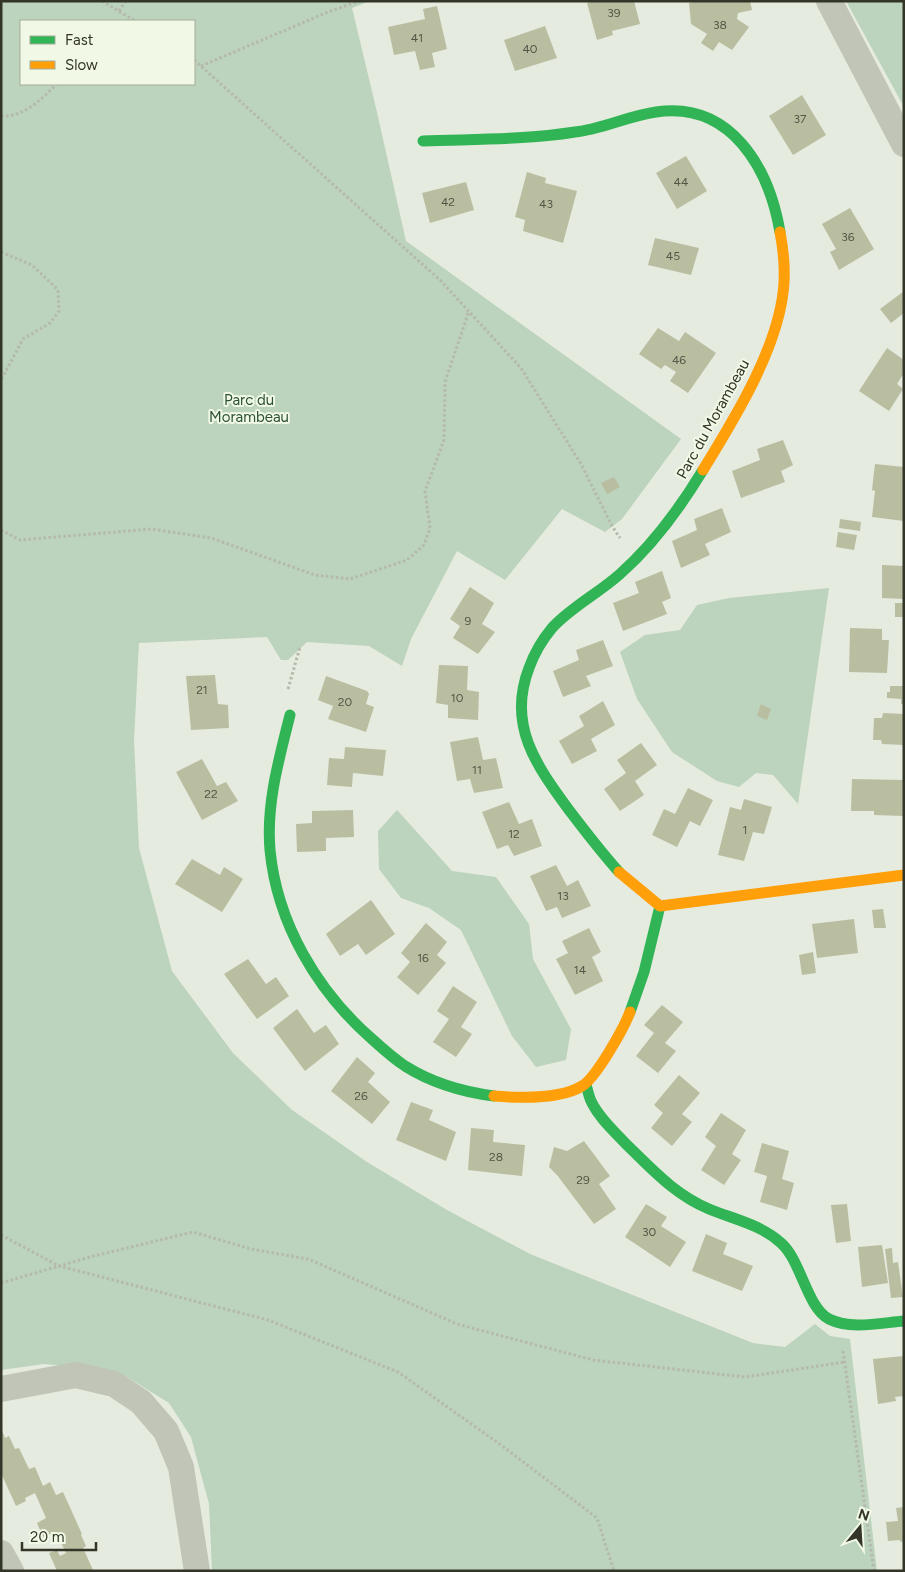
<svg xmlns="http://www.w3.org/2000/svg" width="905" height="1572" font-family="Figtree,sans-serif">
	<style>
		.green { fill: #bcd3bd; fill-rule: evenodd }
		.building { fill: #b9bea1 }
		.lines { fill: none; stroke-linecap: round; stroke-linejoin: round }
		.path { stroke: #b5b9ad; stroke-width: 3; stroke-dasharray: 2.5 2.5; stroke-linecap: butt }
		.street { stroke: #c0c5b8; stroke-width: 26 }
		.fast { stroke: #30b455; stroke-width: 11 }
		.slow { stroke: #ff9f0a; stroke-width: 11 }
		.labels { text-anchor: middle; stroke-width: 4; stroke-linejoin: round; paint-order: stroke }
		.number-label { font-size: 12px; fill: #545746 }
		.park-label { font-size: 15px; fill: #2b5235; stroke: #f1f9e6 }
		.street-label { font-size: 15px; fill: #323527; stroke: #f1f9e6 }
	</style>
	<rect width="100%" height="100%" fill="#e6ebdf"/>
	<g class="green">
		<path d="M1,1H370L352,8L376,108L406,241L681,439L622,519L605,532L562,509L505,580L457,551L411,639L402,666L369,646L307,642L288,660H281L267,637L139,643L134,740L139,848L172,971L233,1053L292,1110L367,1162L447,1210L530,1254L753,1343L785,1347L815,1324L830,1336L850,1339L877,1571H212L209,1504L191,1437L169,1403L127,1377L78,1367L44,1364L1,1370ZM21,21H194V84H21Z"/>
		<polygon points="846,1 904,1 904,107"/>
		<polygon points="829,588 798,804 773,775 756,773 739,787 717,781 672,752 637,699 620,652 645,635 680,630 697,605 729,598"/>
		<polygon points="397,810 452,871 496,877 529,924 533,959 571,1029 566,1060 536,1067 512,1036 461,930 429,908 401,898 379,869 378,831"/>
	</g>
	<g class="building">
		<polygon points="593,1 634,1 640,24 612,31 613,35 597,40 587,3"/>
		<polygon points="695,1 750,1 752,10 738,13 737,19 749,27 732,50 719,42 713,51 701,43 707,34 691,24 689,3"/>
		<polygon points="437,6 447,49 432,53 435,67 420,70 415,51 394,55 388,27 425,19 423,9"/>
		<polygon points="545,26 557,58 515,71 504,40"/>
		<polygon points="802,95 826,135 793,155 769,116"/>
		<polygon points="686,156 707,191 677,209 656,173"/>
		<polygon points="527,172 546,178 545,183 577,191 563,243 523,231 525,220 515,217"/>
		<polygon points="466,182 474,210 430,223 422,193"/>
		<polygon points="850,208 874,249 839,270 830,252 836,249 822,224"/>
		<polygon points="655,238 699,248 691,275 648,265"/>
		<polygon points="904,291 904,313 891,323 880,309"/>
		<polygon points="658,328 679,341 685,332 716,353 688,393 670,381 676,372 665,365 661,369 639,354"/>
		<polygon points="887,348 904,360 904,373 897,384 903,389 889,411 859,391"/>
		<polygon points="783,440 793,465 781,471 785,482 741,498 732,471 760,460 757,449"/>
		<polygon points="875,464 904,467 904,521 872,517 875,491 872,490"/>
		<polygon points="614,477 620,487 607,494 601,483"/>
		<polygon points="722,508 731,532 705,544 710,555 681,568 672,541 697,530 694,519"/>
		<polygon points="840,519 861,522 860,531 839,528"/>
		<polygon points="838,532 857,535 854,550 836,547"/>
		<polygon points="882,565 904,566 904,599 882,598"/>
		<polygon points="662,571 671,598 662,602 667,614 623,631 613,603 639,593 635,582"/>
		<polygon points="470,587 494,603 482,624 495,632 478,654 453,638 460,626 450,619"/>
		<rect x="895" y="603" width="9" height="14"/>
		<polygon points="850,628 882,629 882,640 889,640 887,673 849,672"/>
		<polygon points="603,640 613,666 586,676 591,686 563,697 553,671 579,660 576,650"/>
		<polygon points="439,665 468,666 467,690 479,692 478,720 448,718 448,705 436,703"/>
		<polygon points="215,675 218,704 228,705 229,728 191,730 186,676"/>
		<polygon points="326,676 367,691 369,694 366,704 374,707 366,732 328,719 333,706 318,700"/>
		<polygon points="890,686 904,686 904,704 901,704 901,699 887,698 887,692 890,692"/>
		<polygon points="603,701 615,725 591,739 597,751 572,764 559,741 584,726 579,716"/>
		<polygon points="761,704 771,709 767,720 757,716"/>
		<polygon points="883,713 904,714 904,745 882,744 881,740 873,740 874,718 882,718"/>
		<polygon points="478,737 483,760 496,758 503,788 474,793 470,779 457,781 450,742"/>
		<polygon points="641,743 657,765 635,781 644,795 620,811 604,789 626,773 617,760"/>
		<polygon points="345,747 386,750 383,776 353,773 352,787 327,785 329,758 344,759"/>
		<polygon points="202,759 217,786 226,782 238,801 202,820 176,772"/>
		<polygon points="852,779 904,780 904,816 874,815 874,811 851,811"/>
		<polygon points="688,788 713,800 700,826 690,821 677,847 652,835 664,809 675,814"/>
		<polygon points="744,799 772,807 764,834 753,832 744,861 718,855 730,807 741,810"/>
		<polygon points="509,802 519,824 532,819 542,846 514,856 508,845 497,849 482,812"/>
		<polygon points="353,810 354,837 326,838 326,851 297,852 296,824 312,823 312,811"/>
		<polygon points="192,859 220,875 224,867 243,879 222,912 175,884"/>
		<polygon points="556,865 567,886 578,880 591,906 562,918 557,907 546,911 530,876"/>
		<polygon points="371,900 395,934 366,955 358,944 340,956 326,934"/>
		<polygon points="883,909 886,928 874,928 872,910"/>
		<polygon points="854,919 858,953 817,958 812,924"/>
		<polygon points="426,923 447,942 437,955 446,963 418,995 397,977 410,962 401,953"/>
		<polygon points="589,928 601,952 592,957 603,981 575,995 556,959 568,953 562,941"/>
		<polygon points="813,952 816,973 802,975 799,955"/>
		<polygon points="248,959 266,984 276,977 289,996 257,1019 224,974"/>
		<polygon points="453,986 477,1002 461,1027 472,1034 456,1057 433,1042 449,1019 437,1011"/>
		<polygon points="662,1005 683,1022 665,1043 676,1051 658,1073 636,1056 654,1033 644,1025"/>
		<polygon points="297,1009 314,1033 326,1025 339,1044 305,1071 273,1028"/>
		<polygon points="357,1057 375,1073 368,1082 390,1102 372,1124 331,1091"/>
		<polygon points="679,1075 700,1093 682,1114 692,1122 672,1146 651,1128 663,1113 654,1105"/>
		<polygon points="411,1102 433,1110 429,1120 456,1132 446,1161 396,1140"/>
		<polygon points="721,1113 746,1130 732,1154 741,1160 724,1185 701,1170 716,1146 705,1137"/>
		<polygon points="471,1128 494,1130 493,1142 525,1145 522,1176 468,1170"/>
		<polygon points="584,1141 610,1176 599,1184 616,1209 594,1224 557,1175 549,1167 554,1147 567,1151"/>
		<polygon points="762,1143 789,1151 782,1179 794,1183 787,1210 760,1202 767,1176 754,1172"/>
		<polygon points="646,1204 667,1217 661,1226 686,1242 670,1267 625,1237"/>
		<polygon points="847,1204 851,1241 836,1243 831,1205"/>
		<polygon points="706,1234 727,1243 723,1254 753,1266 742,1291 692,1271"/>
		<polygon points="882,1245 888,1283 862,1287 858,1247"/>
		<polygon points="892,1248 893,1263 898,1262 903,1297 891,1298 885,1249"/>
		<polygon points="904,1356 904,1396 895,1397 896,1401 878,1404 873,1359"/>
		<polygon points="1,1428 5,1438 9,1436 15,1449 19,1448 29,1469 35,1467 43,1486 50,1482 56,1495 63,1492 82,1534 81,1535 86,1546 83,1548 93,1570 57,1571 49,1553 57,1550 60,1556 66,1553 56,1532 43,1537 37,1523 46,1518 35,1493 25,1498 26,1501 16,1506 1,1473"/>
		<polygon points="904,1507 904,1541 900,1542 900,1540 888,1541 886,1522 898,1521 896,1508"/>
	</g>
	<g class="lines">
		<g class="path">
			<polyline points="102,1 135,21"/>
			<polyline points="119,11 126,1"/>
			<polyline points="194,60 440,280 521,368 581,464 612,526 620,538"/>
			<polyline points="201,66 328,12 359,1"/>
			<path d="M1,116C25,117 41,99 57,84"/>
			<polyline points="1,252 32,265 58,290 59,311 50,323 23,339 1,380"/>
			<polyline points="1,530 20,540 151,529 211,538 315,575 350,579 407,560 424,545 430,528 425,491 444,440 445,382 469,311"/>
			<polyline points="288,689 300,647"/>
			<polyline points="1,1235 59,1266 268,1320 398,1372 501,1445 597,1518 614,1571"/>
			<polyline points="1,1283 90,1257 193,1232 251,1249 308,1259 457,1324 593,1360 745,1377 845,1362"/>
			<polyline points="843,1351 874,1571"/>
		</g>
		<g class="street">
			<polyline points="829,1 904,144"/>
			<polyline points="1,1389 76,1375 114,1384 141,1402 166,1431 181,1467 197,1571"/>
			<polyline points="1,1553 11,1571"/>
		</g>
		<g class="fast">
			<path d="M423,141C474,139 524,140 575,132C602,129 628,116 656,112C731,101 769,168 780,232"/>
			<path d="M290,715C279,759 266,804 270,850C277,923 317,991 372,1039C383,1049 393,1058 405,1066C432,1083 463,1092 494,1096"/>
			<path d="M619,872C601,852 585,831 569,810C536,765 507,725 529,668C534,654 542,640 552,628C571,607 599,593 620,574C654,544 680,508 703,470"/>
			<polyline points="630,1012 644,972 660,906"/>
			<path d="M586,1085C588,1091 589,1098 592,1103C600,1119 614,1131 626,1144C653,1170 674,1194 709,1209C733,1219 762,1225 781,1243C801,1260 807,1308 829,1319C851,1330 880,1323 904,1321"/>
		</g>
		<g class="slow">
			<path d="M703,470C735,418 781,344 784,282C785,265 783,248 780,232"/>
			<polyline points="619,872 660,906 904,875"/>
			<path d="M494,1096C519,1098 561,1099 582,1086C596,1078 624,1028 630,1012"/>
		</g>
	</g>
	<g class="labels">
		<g class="number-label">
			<text x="614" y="17">39</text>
			<text x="720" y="29">38</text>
			<text x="417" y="42">41</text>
			<text x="530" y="53">40</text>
			<text x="800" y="123">37</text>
			<text x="681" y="186">44</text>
			<text x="448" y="206">42</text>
			<text x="546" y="208">43</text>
			<text x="848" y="241">36</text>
			<text x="673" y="260">45</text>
			<text x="679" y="364">46</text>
			<text x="468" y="625">9</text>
			<text x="202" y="694">21</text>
			<text x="457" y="702">10</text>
			<text x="345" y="706">20</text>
			<text x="477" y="774">11</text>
			<text x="211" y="798">22</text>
			<text x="745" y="834">1</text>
			<text x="514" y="838">12</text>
			<text x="563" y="900">13</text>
			<text x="423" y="962">16</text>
			<text x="580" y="974">14</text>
			<text x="361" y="1100">26</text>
			<text x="496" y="1161">28</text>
			<text x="583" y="1184">29</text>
			<text x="649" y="1236">30</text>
		</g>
		<g class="park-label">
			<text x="249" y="405">Parc du<tspan x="249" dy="17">Morambeau</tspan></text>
		</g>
		<g class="street-label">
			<text transform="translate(713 419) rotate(-61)" y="5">Parc du Morambeau</text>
		</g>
	</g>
	<rect width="905" height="1572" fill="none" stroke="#323527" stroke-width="5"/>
	<rect x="20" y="20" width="175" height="65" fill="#f1f9e6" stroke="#a5ab9a"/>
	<rect x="30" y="36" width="25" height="8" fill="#30b455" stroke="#a5ab9a"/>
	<text x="65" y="45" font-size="15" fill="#323527">Fast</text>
	<rect x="30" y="61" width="25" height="8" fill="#ff9f0a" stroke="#a5ab9a"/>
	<text x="65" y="70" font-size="15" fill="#323527">Slow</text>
	<g transform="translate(860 1527) rotate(18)" stroke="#f1f9e6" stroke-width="4" paint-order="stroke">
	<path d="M0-4L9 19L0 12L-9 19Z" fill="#323527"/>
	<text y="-8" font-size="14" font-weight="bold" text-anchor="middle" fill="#323527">N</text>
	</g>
	<path d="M22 1542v8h74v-8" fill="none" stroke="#323527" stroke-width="2.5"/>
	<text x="30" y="1542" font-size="15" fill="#323527" stroke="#f1f9e6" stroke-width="4" paint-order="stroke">20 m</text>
</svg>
